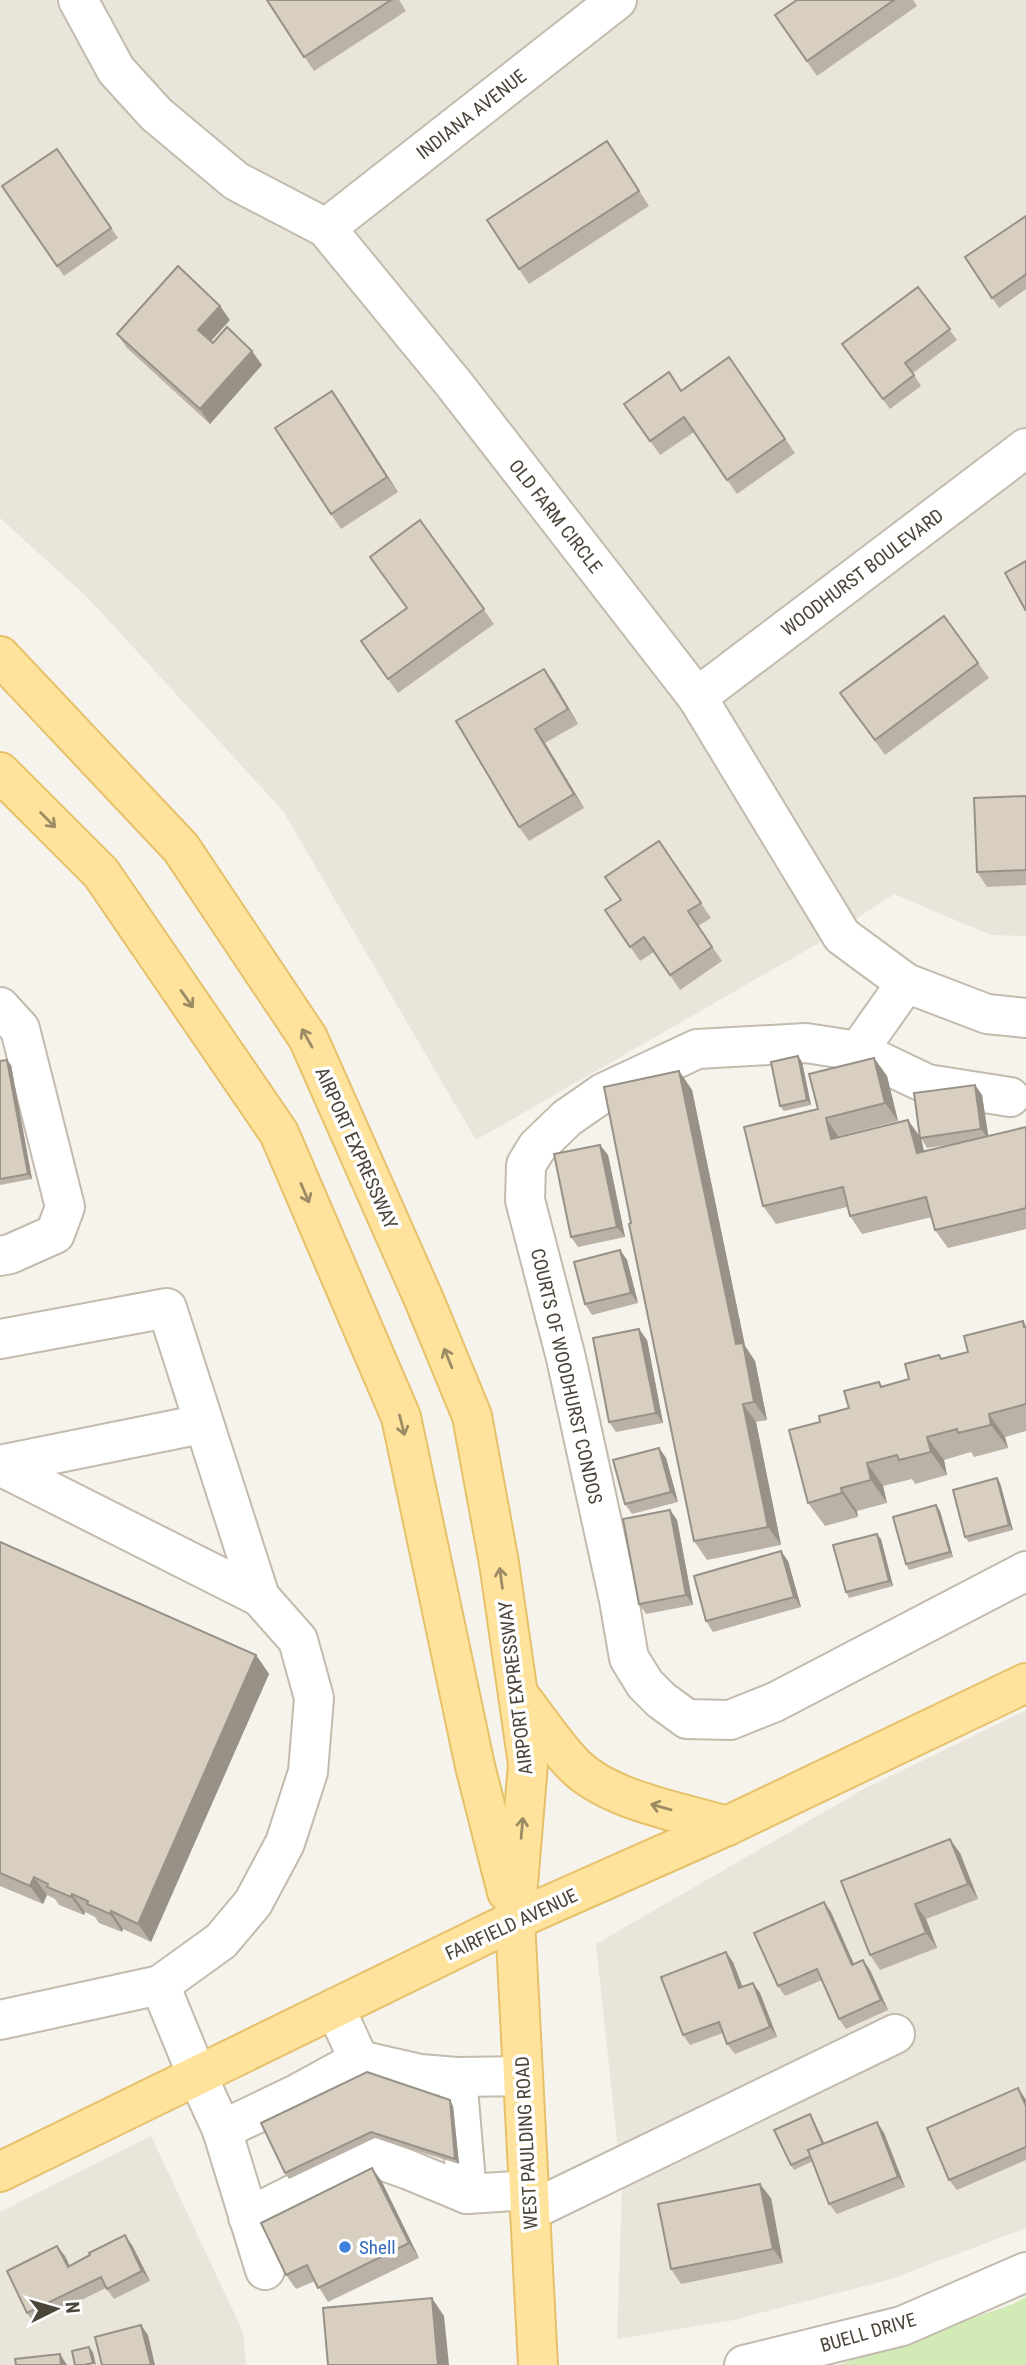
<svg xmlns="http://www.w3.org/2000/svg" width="1026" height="2365" font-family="'Roboto Condensed',sans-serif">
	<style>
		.residential { fill: #eae5da }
		.green { fill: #d2eab5 }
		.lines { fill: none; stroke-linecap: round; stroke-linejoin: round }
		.minor-casing { stroke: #c2bbae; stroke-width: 42 }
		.major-casing { stroke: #e6c16a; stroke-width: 42 }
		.minor { stroke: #fff; stroke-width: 38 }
		.major { stroke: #ffe39c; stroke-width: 38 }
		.wall { fill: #bab2a6; fill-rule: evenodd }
		.shaded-wall { fill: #979187 }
		.building { fill: #d8cfc1; stroke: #979187; stroke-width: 2 }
		.oneway { stroke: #9c8c66 }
		.shop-dot { fill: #3f7fe0; stroke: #fff; stroke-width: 2.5 }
		.labels { text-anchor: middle; stroke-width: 7; stroke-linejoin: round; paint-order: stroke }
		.street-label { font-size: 19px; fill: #4b4439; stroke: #fff }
		.shop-label { font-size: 19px; fill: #366cbe; stroke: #fff; text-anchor: start }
	</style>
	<rect width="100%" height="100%" fill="#f6f3ec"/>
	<g class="residential">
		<polygon points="0,0 1026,0 1026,936 991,935 894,894 819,943 476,1140 283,811 89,599 0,518"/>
		<polygon points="1026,1710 1026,2228 888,2280 729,2321 617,2339 622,2188 596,1944 864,1789"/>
		<polygon points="151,2136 243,2332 246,2365 0,2365 0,2212"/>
	</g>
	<polygon class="green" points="1026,2297 1026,2365 838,2365 1013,2304"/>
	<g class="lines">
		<defs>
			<g id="minor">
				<polyline points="78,0 116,70 156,114 236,181 326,228 454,384 697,697 842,936 906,983 987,1014 1026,1018"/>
				<polyline points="326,228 617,0"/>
				<polyline points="697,697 1026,448"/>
				<polyline points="0,1007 20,1029 65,1207 55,1234 10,1254 0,1256"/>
				<polyline points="858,1051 906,983"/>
				<polyline points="1010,1097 927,1084 858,1051 806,1043 697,1049 603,1093 567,1118 537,1147 526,1165 525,1200 566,1358 619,1600 629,1658 645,1684 661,1700 687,1719 730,1720 775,1702 1026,1571"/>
				<polyline points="0,1339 167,1308 260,1597 298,1640 314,1698 308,1772 285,1843 253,1903 221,1941 160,1985 0,2020"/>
				<polyline points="0,1465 202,1424"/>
				<polyline points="0,1466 260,1597"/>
				<polyline points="160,1985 197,2075 222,2130 297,2094 359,2060"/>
				<polyline points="335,2008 359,2060 420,2074 457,2077 523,2076"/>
				<polyline points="457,2077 467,2194"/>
				<polyline points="222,2130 265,2270"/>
				<polyline points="530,2211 895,2034"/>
				<polyline points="248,2217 370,2156 409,2170 467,2194 529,2190"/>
				<polyline points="744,2365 902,2326 1026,2272"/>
			</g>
			<g id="major">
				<polyline points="0,656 181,848 308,1038 425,1302 472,1416 499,1563 528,1764 515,1920 538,2365"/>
				<polyline points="0,772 101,873 279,1133 401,1417 475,1766 507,1892"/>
				<path d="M518,1694C536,1716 552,1742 572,1763C606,1800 680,1812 727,1826"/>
				<polyline points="0,2172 515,1920 727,1826 1026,1683"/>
			</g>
		</defs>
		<use href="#minor" class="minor-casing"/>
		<use href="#major" class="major-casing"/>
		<use href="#minor" class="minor"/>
		<use href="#major" class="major"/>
	</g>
	<g class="wall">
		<polygon points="267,0 399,0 406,11 314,71"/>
		<polygon points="797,0 913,0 917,6 817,76 775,15"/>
		<polygon points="57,149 118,238 64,276 2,186"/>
		<polygon points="617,156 649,206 529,284 519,269"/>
		<polygon points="1026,216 1026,289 999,308 965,257"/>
		<polygon points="918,287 957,340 913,373 921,386 890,409 842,344"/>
		<polygon points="230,320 211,341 262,365 210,424 127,348 117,334"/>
		<polygon points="729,357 795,453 737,494 694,432 660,455 624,404 682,391"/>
		<polygon points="342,405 398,492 341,529 331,514"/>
		<polygon points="420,520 494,624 398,693 361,641 406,608"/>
		<polygon points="944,616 989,678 885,755 840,693"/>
		<polygon points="544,669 554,683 578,724 545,743 584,808 529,841 519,827"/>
		<polygon points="1026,796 1026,885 987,887 977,872"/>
		<polygon points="659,841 711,918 698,926 722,961 680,990 654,952 640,961 605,910 621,900"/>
		<polygon points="798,1056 802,1062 811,1105 784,1111 780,1106"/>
		<path d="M874,1058L887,1076L898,1121L838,1136L839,1137L920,1138L975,1085L982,1095L988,1136L1026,1127V1229L948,1248L935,1230L932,1217L862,1234L850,1216L847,1207L776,1224L763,1206L818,1109ZM921,1138L927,1148L953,1144L924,1152Z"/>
		<polygon points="0,1061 11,1065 32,1179 0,1185"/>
		<polygon points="679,1071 692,1090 745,1346 755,1361 767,1420 756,1422 781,1545 707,1560 694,1541 631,1223"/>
		<polygon points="600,1145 608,1155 625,1237 578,1247 571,1237"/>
		<polygon points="620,1250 627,1260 638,1303 592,1315 585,1304"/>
		<polygon points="1023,1321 1026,1325 1026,1431 1005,1437 1008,1448 974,1457 971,1452 944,1460 947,1475 915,1484 912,1479 883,1486 887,1503 857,1511 858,1517 825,1526 808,1503 820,1422 849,1408 879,1382 882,1386 909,1379 942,1359 968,1352"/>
		<polygon points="647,1340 663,1423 616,1432 609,1422"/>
		<polygon points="659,1448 666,1458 678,1502 632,1514 625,1504"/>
		<polygon points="997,1478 1000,1483 1013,1530 969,1542 965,1537"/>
		<polygon points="936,1505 940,1511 953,1557 909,1570 906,1564"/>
		<polygon points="670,1510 677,1520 693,1605 646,1614 639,1604"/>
		<polygon points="881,1539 893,1586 849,1598 846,1592"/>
		<polygon points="0,1542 256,1655 269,1674 151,1942 123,1929 122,1932 99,1923 95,1917 85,1912 84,1915 59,1905 55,1899 47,1895 43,1904 0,1886"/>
		<polygon points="788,1561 801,1607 713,1632 706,1621"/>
		<polygon points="960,1853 978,1899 926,1919 937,1948 880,1970 870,1955"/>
		<polygon points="824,1902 831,1912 854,1964 870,1970 888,2010 846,2029 839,2019 822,1980 785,1996 778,1986"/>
		<polygon points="733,1962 742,1987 760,1993 777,2037 735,2054 727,2044 723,2033 690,2045 683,2035"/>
		<polygon points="1018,2088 1026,2100 1026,2160 957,2190 949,2180"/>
		<polygon points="453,2106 459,2164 375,2138 289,2179 285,2173 261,2123"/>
		<polygon points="810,2114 813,2119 824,2143 877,2122 884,2133 905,2187 837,2214 829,2204 813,2161 794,2170 791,2165"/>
		<polygon points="372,2168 382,2182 419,2258 328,2302 315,2281 296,2289 286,2275"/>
		<polygon points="771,2198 783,2263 681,2284 671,2269"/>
		<polygon points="132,2245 150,2281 114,2299 106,2288 34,2323 27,2313 65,2256 69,2266"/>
	</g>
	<g class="shaded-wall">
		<polygon points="220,306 230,320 208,344 198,330"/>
		<polygon points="252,351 262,365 210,424 200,409"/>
		<polygon points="332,391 342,405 398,492 387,477"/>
		<polygon points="544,669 554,683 578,724 568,709"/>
		<polygon points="535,729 545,743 584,808 574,794"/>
		<polygon points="798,1056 802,1062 811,1105 807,1100"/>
		<polygon points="874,1058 887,1076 898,1121 885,1103"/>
		<polygon points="7,1060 11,1065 32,1179 28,1174"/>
		<polygon points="679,1071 692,1090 745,1346 755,1361 767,1420 754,1402 736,1344"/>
		<polygon points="975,1085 982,1095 989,1140 981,1129"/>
		<polygon points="826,1118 838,1136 843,1157 831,1139"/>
		<polygon points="908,1120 921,1138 929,1172 917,1153"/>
		<polygon points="600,1145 608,1155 625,1237 617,1227"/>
		<polygon points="620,1250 627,1260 638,1303 631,1293"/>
		<polygon points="639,1329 647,1340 663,1423 656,1413"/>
		<polygon points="743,1404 756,1422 781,1545 768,1527"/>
		<polygon points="989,1414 1005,1437 1008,1448 991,1425"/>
		<polygon points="927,1437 944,1460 947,1475 931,1452"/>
		<polygon points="659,1448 666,1458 678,1502 671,1492"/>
		<polygon points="867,1463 883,1486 887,1503 871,1480"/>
		<polygon points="997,1478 1000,1483 1013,1530 1009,1525"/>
		<polygon points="841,1488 857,1511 858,1517 842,1493"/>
		<polygon points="936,1505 940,1511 953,1557 950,1552"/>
		<polygon points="670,1510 677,1520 693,1605 686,1595"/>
		<polygon points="877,1534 881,1539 893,1586 889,1581"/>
		<polygon points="781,1551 788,1561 801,1607 794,1597"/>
		<polygon points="256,1655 269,1674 151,1942 138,1924"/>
		<polygon points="950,1839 960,1853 978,1899 968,1884"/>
		<polygon points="34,1877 47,1895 43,1904 30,1886"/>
		<polygon points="72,1894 85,1912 84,1915 71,1897"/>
		<polygon points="824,1902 831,1912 859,1976 852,1965"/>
		<polygon points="915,1904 926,1919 937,1948 926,1933"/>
		<polygon points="111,1911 123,1929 122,1932 110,1914"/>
		<polygon points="726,1952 733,1962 747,1998 739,1988"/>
		<polygon points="863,1960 870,1970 888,2010 881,2000"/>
		<polygon points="753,1983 760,1993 777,2037 770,2027"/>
		<polygon points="1018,2088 1026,2100 1026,2106"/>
		<polygon points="450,2100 453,2106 459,2164 455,2159"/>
		<polygon points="810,2114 813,2119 829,2154 825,2149"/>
		<polygon points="877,2122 884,2133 905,2187 898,2177"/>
		<polygon points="372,2168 382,2182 419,2258 409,2243"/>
		<polygon points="760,2184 771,2198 783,2263 773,2249"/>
		<polygon points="125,2235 132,2245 150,2281 142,2271"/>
		<polygon points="57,2246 65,2256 75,2277 68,2267"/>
		<polygon points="432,2298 444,2316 449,2365 438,2365"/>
		<polygon points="141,2325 148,2335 155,2365 151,2365"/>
		<polygon points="89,2347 93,2352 96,2365 93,2363"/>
		<polygon points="60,2354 67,2365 68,2365 61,2365"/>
	</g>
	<g class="building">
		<polygon points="267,0 391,0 304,57"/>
		<polygon points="797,0 894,0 807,61 775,15"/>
		<polygon points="607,141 639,191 519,269 487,220"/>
		<polygon points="57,149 111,228 57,266 2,186"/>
		<polygon points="1026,216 1026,276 1025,275 992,298 965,257"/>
		<polygon points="178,266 220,306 198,330 213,343 227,327 252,351 200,409 117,334"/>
		<polygon points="918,287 950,329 905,363 914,375 883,399 842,344"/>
		<polygon points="729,357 785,439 727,480 684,417 650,441 624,404 669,372 681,391"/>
		<polygon points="332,391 387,477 331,514 275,428"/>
		<polygon points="420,520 484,609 388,679 361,641 407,608 370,557"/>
		<polygon points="1026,561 1026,611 1005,573"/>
		<polygon points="944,616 978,663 875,740 840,693"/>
		<polygon points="544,669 568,709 535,729 574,794 519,827 456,721"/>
		<polygon points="1026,796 1026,870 977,872 974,798"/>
		<polygon points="659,841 701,903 688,911 712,947 670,975 644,937 630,947 605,910 621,900 605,877"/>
		<polygon points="798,1056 807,1100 780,1106 771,1062"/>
		<polygon points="874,1058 885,1103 826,1118 831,1139 908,1120 917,1153 1026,1127 1026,1208 935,1230 926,1197 850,1216 843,1187 763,1206 744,1127 818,1109 809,1074"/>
		<polygon points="7,1060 28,1174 0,1179 0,1061"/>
		<polygon points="679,1071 736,1344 743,1343 754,1402 743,1404 768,1527 694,1541 629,1224 631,1223 604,1087"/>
		<polygon points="975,1085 981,1129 920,1138 914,1093"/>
		<polygon points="600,1145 617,1227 571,1237 554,1154"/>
		<polygon points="620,1250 631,1293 585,1304 574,1262"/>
		<polygon points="1023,1321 1024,1327 1026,1327 1026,1404 989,1414 991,1425 958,1433 957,1429 927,1437 931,1452 899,1460 897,1455 867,1463 871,1480 841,1488 842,1493 808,1503 789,1430 820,1422 819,1416 849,1408 844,1391 879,1382 881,1387 909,1379 905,1364 939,1355 941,1359 968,1352 964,1336"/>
		<polygon points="639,1329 656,1413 609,1422 593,1338"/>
		<polygon points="659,1448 671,1492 625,1504 613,1460"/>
		<polygon points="997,1478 1009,1525 965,1537 953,1490"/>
		<polygon points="936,1505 950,1552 906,1564 893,1517"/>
		<polygon points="670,1510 686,1595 639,1604 623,1519"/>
		<polygon points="877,1534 889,1581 846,1592 833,1545"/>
		<polygon points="0,1542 256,1655 138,1924 111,1911 110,1914 87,1904 88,1901 72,1894 71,1897 47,1887 48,1884 34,1877 30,1886 0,1873"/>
		<polygon points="781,1551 794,1597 706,1621 694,1576"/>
		<polygon points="950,1839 968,1884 915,1904 926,1933 870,1955 841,1881"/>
		<polygon points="824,1902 852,1965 863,1960 881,2000 839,2019 817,1969 778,1986 754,1933"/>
		<polygon points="726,1952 739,1988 753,1983 770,2027 727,2044 719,2022 683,2035 661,1977"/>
		<polygon points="367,2072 450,2100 455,2159 371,2132 285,2173 261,2123"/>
		<polygon points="1018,2088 1026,2106 1026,2147 949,2180 927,2128"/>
		<polygon points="810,2114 823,2144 808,2150 811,2156 791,2165 774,2130"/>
		<polygon points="877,2122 898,2177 829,2204 808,2150"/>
		<polygon points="372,2168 409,2243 318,2288 307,2265 286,2275 261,2223"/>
		<polygon points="760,2184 773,2249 671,2269 658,2204"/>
		<polygon points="125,2235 142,2271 107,2289 101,2277 27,2313 7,2271 57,2246 68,2267 90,2255 89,2253"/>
		<polygon points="432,2298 438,2365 328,2365 323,2308"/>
		<polygon points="141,2325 151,2365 102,2365 95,2337"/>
		<polygon points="89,2347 93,2363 84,2365 75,2365 72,2351"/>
		<polygon points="60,2354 61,2365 16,2365 15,2359"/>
	</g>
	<defs><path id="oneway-shaft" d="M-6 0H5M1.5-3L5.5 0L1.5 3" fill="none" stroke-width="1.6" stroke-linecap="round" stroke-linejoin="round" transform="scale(1.75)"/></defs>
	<g class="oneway">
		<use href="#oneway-shaft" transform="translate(48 820) rotate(45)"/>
		<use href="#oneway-shaft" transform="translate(187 999) rotate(55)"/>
		<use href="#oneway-shaft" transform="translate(307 1038) rotate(-119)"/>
		<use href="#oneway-shaft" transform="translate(305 1193) rotate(67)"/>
		<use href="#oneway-shaft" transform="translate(448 1358) rotate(-112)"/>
		<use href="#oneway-shaft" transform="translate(402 1425) rotate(76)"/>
		<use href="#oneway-shaft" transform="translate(501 1578) rotate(-98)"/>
		<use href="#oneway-shaft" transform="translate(661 1807) rotate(-164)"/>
		<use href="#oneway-shaft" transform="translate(522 1828) rotate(-85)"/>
	</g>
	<circle class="shop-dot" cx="345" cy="2247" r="7"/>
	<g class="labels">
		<g class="street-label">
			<text transform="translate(471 114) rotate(-38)" y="7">INDIANA AVENUE</text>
			<text transform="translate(556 516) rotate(52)" y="7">OLD FARM CIRCLE</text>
			<text transform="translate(862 572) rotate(-37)" y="7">WOODHURST BOULEVARD</text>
			<text transform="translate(357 1148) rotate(66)" y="7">AIRPORT EXPRESSWAY</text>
			<text transform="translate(567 1376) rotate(77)" y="7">COURTS OF WOODHURST CONDOS</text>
			<text transform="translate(515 1688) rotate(-97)" y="7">AIRPORT EXPRESSWAY</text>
			<text transform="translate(511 1924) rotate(-25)" y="7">FAIRFIELD AVENUE</text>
			<text transform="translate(526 2143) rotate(-93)" y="7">WEST PAULDING ROAD</text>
			<text transform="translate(868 2332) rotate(-16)" y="7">BUELL DRIVE</text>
		</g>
		<g class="shop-label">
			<text x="359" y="2254">Shell</text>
		</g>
	</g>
	<g transform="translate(56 2309) rotate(85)" stroke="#ffffff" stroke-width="5" paint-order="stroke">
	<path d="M0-5L12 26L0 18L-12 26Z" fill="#4b4439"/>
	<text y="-10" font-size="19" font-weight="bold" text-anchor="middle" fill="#4b4439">N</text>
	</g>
</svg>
